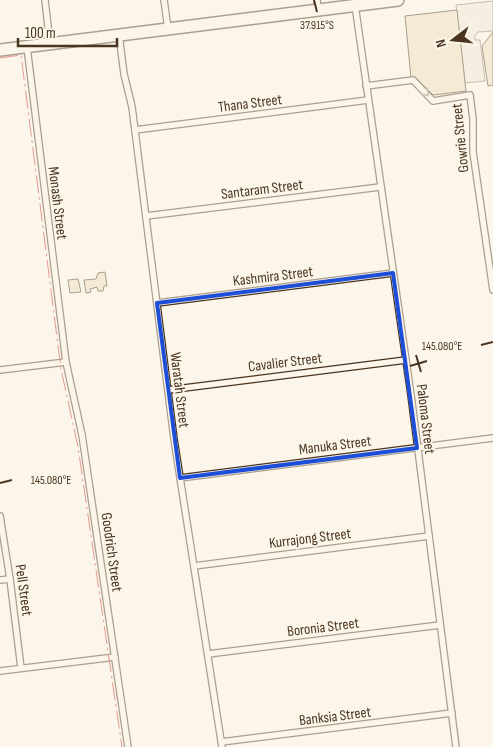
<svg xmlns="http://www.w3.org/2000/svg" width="493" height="747" font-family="'Sofia Sans Condensed',sans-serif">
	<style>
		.parking { fill: #ede7d9; stroke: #887966 }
		.building { fill: #ecdcbc; stroke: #4a3520 }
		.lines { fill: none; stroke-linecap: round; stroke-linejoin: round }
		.street-casing { stroke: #4a3520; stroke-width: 8 }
		.highway-casing { stroke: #4a3520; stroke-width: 14 }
		.street { stroke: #fbf6e9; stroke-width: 5.5 }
		.highway { stroke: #fbf6e9; stroke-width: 11 }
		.power { stroke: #c62828; stroke-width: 1; stroke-dasharray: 18 4 2.5 4; stroke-linecap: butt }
		.oneway { stroke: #a29684 }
		.marked { fill: none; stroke: #1d4ed8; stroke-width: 4; stroke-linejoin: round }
		.ticks { fill: none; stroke: #4a3520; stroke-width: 2 }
		.labels { text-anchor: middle; stroke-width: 4; stroke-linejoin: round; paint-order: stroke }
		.street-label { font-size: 15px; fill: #4a3520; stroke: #fbf6e9 }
		.ticks-label { font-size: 12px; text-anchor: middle; fill: #4a3520; stroke: #fbf6e9; stroke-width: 4; stroke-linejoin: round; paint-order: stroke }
	</style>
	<rect width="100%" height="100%" fill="#fbf6e9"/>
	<polygon class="parking" points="493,1 493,31 478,32 475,36 475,40 480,40 485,81 465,83 456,5"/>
	<g class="building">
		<polygon points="457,10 466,91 433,95 416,78 411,78 405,16"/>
		<polygon points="493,32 493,85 488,86 482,46"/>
		<polygon points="105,272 107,286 104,286 103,291 98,291 97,287 94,288 90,289 91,292 86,293 84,280 96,279 98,273"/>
		<polygon points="78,279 81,292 70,293 68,280"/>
	</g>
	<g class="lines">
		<defs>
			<g id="street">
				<polyline points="45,0 50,44"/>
				<polyline points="164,0 168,29"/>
				<polyline points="317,0 318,10"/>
				<polyline points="355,5 411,395 456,747"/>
				<polyline points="119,35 124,74 132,107 174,439 222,747"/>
				<polyline points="27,47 66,362 82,435 128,747"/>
				<polyline points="366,86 413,80 433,101 470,95 473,119 473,152 493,290"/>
				<polyline points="135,130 368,100"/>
				<polyline points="146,216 380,187"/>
				<polyline points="157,303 393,273"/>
				<polyline points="0,370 66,362"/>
				<polyline points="168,390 406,360"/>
				<polyline points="180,478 493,438"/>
				<polyline points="0,516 10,579 21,668"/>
				<polyline points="194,566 429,536"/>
				<polyline points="0,580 10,579"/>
				<polyline points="208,654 440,625"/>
				<polyline points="0,671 115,657"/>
				<polyline points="221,742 452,713"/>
			</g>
			<polyline id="highway" points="0,50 398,0"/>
		</defs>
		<use href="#street" class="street-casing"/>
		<use href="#highway" class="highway-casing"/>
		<use href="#street" class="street"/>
		<use href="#highway" class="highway"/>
		<polyline class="power" points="0,58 21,55 61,369 78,447 122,747"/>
	</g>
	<defs><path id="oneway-chevron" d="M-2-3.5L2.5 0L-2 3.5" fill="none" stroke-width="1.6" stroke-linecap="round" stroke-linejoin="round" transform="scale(1.25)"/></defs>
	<use class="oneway" href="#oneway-chevron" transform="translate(426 93) rotate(47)"/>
	<path d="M0 0H493V747H0ZM393,273L417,448L180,478L157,303Z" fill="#fbf6e9" fill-opacity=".55" fill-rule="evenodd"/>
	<path class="marked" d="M393,273L417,448L180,478L157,303Z"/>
	<path class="ticks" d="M314,0L317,12M481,345L493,342M416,355L421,372M410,366L427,361M0,483L12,480"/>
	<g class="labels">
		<g class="street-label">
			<text transform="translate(250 103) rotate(-7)" y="5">Thana Street</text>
			<text transform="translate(460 138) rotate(-96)" y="5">Gowrie Street</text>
			<text transform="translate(262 189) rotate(-7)" y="5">Santaram Street</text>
			<text transform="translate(58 203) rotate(83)" y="5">Monash Street</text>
			<text transform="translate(273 276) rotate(-7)" y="5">Kashmira Street</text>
			<text transform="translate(285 362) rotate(-7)" y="5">Cavalier Street</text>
			<text transform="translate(180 390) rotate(83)" y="5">Waratah Street</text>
			<text transform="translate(426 419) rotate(83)" y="5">Paloma Street</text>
			<text transform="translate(335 445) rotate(-7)" y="5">Manuka Street</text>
			<text transform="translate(310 538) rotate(-7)" y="5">Kurrajong Street</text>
			<text transform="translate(112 552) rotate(82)" y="5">Goodrich Street</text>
			<text transform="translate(24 590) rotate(82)" y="5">Pell Street</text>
			<text transform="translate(323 627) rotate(-7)" y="5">Boronia Street</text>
			<text transform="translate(335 716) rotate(-7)" y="5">Banksia Street</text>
		</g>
	</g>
	<g class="ticks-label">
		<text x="317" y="29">37.915°S</text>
		<text x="442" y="350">145.080°E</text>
		<text x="51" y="484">145.080°E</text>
	</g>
	<g transform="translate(453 40) rotate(254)" stroke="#fbf6e9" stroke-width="4" paint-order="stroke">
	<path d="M0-4L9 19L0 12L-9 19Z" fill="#4a3520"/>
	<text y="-8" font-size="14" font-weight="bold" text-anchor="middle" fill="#4a3520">N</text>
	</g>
	<path d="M18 38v8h99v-8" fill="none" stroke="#4a3520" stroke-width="2.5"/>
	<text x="25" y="38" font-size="15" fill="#4a3520" stroke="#fbf6e9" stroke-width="4" paint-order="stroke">100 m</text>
</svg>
